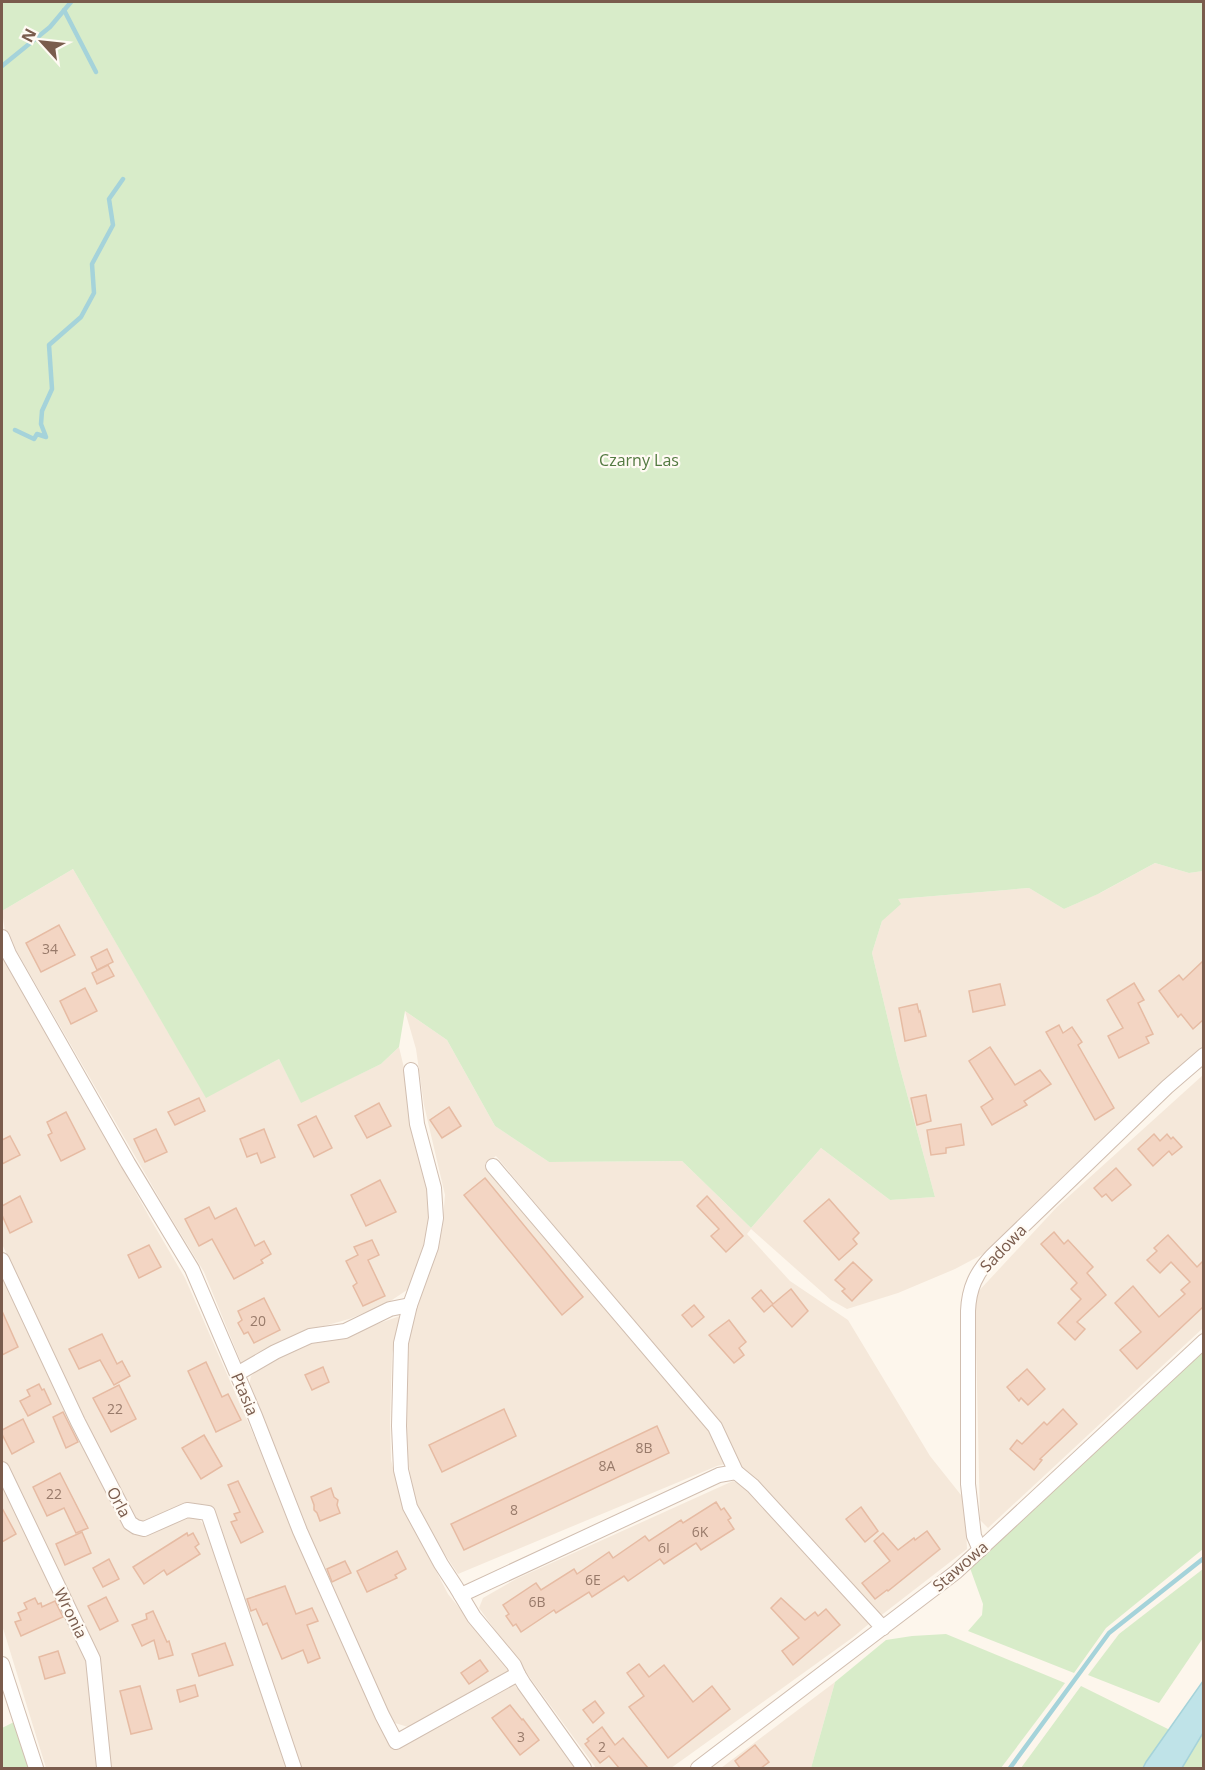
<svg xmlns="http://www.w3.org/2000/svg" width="1205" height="1770" font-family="'Open Sans',sans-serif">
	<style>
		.residential { fill: #f5e8da }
		.green { fill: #d8ecc9 }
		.water { fill: #bfe3e8; stroke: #a5d3da; stroke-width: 1.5 }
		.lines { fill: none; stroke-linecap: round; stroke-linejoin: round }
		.stream { stroke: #a5d3da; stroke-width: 4.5 }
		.building { fill: #f3d5c3; stroke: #e6bba3; stroke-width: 1.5 }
		.minor-casing { stroke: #d1beb0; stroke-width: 16 }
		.minor { stroke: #fff; stroke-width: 14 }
		.labels { text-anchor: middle; stroke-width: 4.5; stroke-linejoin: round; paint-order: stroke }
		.number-label { font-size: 14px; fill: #987a6a }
		.park-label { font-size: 16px; fill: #537a41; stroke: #fffaf3 }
		.street-label { font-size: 16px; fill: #7a5c4d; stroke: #fffaf3 }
	</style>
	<rect width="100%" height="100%" fill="#fdf6ec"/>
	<g class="residential">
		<polygon points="1155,863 1189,873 1203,871 1203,1051 1043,1196 987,1252 955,1269 898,1293 847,1309 831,1300 751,1229 747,1234 790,1281 848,1320 930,1456 965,1500 967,1549 879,1617 776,1503 739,1465 723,1428 496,1156 485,1164 711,1433 725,1464 717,1466 458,1574 422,1520 413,1492 406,1447 405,1392 410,1329 442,1230 445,1195 424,1105 416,1049 405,1011 447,1040 495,1126 549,1162 682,1161 751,1228 821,1148 890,1200 935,1197 897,1057 872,953 882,921 898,899 1029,888 1064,909 1102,892"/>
		<polygon points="73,869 206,1097 279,1059 301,1102 381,1064 399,1047 404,1068 411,1122 429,1186 431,1206 429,1230 410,1288 386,1304 349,1319 310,1330 259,1353 242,1365 204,1272 165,1208 5,931 2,911"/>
		<polygon points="2,951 151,1220 185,1278 334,1619 392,1748 514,1684 576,1768 301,1768 230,1560 220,1523 208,1505 188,1503 144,1523 137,1519 129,1511 2,1244"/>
		<polygon points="1203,1075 1203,1328 988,1528 980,1520 975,1295 1057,1207"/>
		<polygon points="2,1277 88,1454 126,1526 140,1535 183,1517 197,1517 205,1526 286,1768 110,1768 100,1656 2,1459"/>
		<polygon points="400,1316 392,1354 390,1423 391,1460 403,1507 448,1594 511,1672 408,1727 395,1723 380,1695 304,1524 249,1386 251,1376 267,1361 299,1347 320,1339 345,1339 374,1325"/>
		<polygon points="733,1481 746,1487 870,1623 852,1638 671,1768 596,1768 479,1608 483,1598 516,1579"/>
		<polygon points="2,1485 57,1594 88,1667 96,1768 46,1768 2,1625"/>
		<polygon points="835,1682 811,1768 721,1768"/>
	</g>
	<g class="green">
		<polygon points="2,2 1203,2 1203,871 1189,873 1155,863 1098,894 1064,909 1029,888 898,899 901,904 882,921 872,953 897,1057 935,1197 890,1200 821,1148 751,1228 682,1161 549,1162 495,1126 447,1040 405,1011 399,1047 381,1064 301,1103 279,1059 206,1098 73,869 2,911"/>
		<polygon points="1203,1350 1203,1549 1106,1628 1074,1673 968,1631 982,1615 983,1604 970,1568"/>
		<polygon points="1203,1569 1203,1638 1159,1703 1088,1675 1119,1634"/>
		<polygon points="946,1634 1065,1683 1001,1768 811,1768 835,1682 886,1640 912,1636"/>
		<polygon points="1081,1686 1170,1730 1146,1762 1143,1768 1021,1768"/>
		<polygon points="16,1721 31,1768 2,1768 2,1728"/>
		<polygon points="1203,1733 1203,1768 1182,1768"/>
	</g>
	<polygon class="water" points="1203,1681 1203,1733 1182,1768 1143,1768 1146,1762"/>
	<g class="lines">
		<g class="stream">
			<polyline points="64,10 96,72"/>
			<polyline points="2,66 50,27 71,2"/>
			<polyline points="15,430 34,439 37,434 46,437 41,424 42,411 52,389 49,345 81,317 94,293 92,264 113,225 109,199 123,179"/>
			<polyline points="1010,1768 1109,1633 1204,1558"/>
		</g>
	</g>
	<g class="building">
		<polygon points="59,925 75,955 41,972 26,943"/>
		<polygon points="107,949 113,962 97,970 91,957"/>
		<polygon points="1203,961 1203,1020 1193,1029 1181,1014 1178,1017 1159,991 1179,975 1183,980"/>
		<polygon points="108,965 114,976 97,984 92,973"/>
		<polygon points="1134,983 1144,1000 1138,1003 1153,1034 1146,1037 1149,1043 1119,1058 1108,1036 1123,1028 1107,1000"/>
		<polygon points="1000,984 1005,1005 973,1012 969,991"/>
		<polygon points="85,988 97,1011 71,1024 60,1001"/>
		<polygon points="917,1004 919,1012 920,1011 926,1036 905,1041 899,1008"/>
		<polygon points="1059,1025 1063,1033 1072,1027 1082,1042 1078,1045 1114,1108 1095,1120 1046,1032"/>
		<polygon points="990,1047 1015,1085 1040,1070 1051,1084 1024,1101 1027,1105 992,1125 981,1107 993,1099 969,1061"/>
		<polygon points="926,1095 931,1121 917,1125 911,1098"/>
		<polygon points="199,1098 205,1111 175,1125 168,1112"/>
		<polygon points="379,1103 391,1126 367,1138 355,1116"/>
		<polygon points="449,1107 461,1126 442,1138 430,1120"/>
		<polygon points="66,1112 85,1149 61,1161 48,1135 52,1133 47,1122"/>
		<polygon points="316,1116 332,1148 314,1157 298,1125"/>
		<polygon points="961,1124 964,1145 946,1148 946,1153 931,1155 927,1130"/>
		<polygon points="156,1129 167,1152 145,1162 134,1139"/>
		<polygon points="264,1129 275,1157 261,1163 257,1153 247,1157 240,1139"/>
		<polygon points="1154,1134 1160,1141 1167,1134 1171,1139 1173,1137 1182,1147 1172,1155 1169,1151 1153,1166 1138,1149"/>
		<polygon points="10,1136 20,1155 2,1164 2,1140"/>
		<polygon points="1116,1168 1131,1185 1112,1201 1106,1194 1102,1197 1094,1188"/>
		<polygon points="485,1178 583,1297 562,1315 464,1195"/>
		<polygon points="380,1180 396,1212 366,1226 351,1195"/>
		<polygon points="20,1196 32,1222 10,1233 2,1215 2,1206"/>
		<polygon points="707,1196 743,1236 726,1252 711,1236 719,1229 697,1206"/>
		<polygon points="829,1199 859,1233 853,1239 857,1244 839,1260 804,1221"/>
		<polygon points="209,1207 215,1219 236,1208 255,1246 264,1241 271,1254 261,1260 263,1263 234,1279 212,1239 199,1246 185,1219"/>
		<polygon points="1054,1232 1064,1244 1068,1240 1093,1267 1087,1273 1106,1295 1077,1322 1085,1329 1075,1340 1058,1323 1081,1299 1071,1289 1077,1283 1041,1244"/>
		<polygon points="1168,1235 1197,1267 1203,1261 1203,1307 1137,1369 1120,1350 1141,1332 1115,1303 1133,1286 1159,1317 1185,1294 1181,1290 1190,1282 1171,1262 1160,1273 1147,1260 1157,1251 1154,1248"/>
		<polygon points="372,1240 379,1255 368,1260 385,1296 363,1306 353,1286 357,1283 346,1261 358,1255 354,1247"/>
		<polygon points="149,1245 161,1267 139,1278 128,1255"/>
		<polygon points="853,1262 872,1280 852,1301 842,1291 845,1289 835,1280"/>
		<polygon points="791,1289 808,1311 792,1327 772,1305 764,1312 752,1298 761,1290 773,1304"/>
		<polygon points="264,1298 280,1330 254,1343 248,1332 244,1334 238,1323 242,1320 238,1311"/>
		<polygon points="694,1305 704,1317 692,1327 682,1315"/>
		<polygon points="2,1311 18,1347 2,1355"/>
		<polygon points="729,1320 746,1342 739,1348 744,1355 734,1363 709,1335"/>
		<polygon points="102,1334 117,1364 122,1361 130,1376 114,1385 100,1360 79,1369 69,1349"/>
		<polygon points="206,1362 222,1397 228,1394 241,1420 216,1432 188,1371"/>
		<polygon points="323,1367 329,1382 312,1390 305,1375"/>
		<polygon points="1027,1369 1045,1389 1028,1405 1021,1398 1019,1401 1007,1387"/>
		<polygon points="39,1384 42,1390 44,1389 51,1404 28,1416 20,1401 30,1396 27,1390"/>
		<polygon points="119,1385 136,1419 111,1432 93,1398"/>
		<polygon points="504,1409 516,1436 442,1472 429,1445"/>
		<polygon points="1063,1409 1077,1424 1040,1459 1042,1460 1034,1470 1010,1449 1017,1440 1022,1444 1044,1422 1047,1425"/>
		<polygon points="63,1412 78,1442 66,1448 53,1417"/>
		<polygon points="23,1419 34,1442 12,1454 2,1434 2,1430"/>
		<polygon points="657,1426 669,1453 464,1550 451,1524"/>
		<polygon points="204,1435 222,1466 201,1479 182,1448"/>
		<polygon points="60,1473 88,1528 76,1533 64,1508 47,1516 33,1487"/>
		<polygon points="238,1481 263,1532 241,1543 231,1522 237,1520 234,1514 240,1512 228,1485"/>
		<polygon points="331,1488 334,1497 338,1500 337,1505 340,1513 320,1521 317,1513 314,1510 314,1505 311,1497"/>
		<polygon points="716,1502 721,1510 724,1508 731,1518 728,1520 734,1529 701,1550 696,1543 664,1564 660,1559 628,1581 624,1576 592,1597 589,1592 556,1613 554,1610 521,1632 516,1624 513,1626 506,1616 509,1614 503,1605 536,1583 541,1590 574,1569 577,1574 609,1552 613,1558 645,1536 649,1541 681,1520 683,1523"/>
		<polygon points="861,1507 878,1531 865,1542 846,1519"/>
		<polygon points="2,1508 16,1534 2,1542"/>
		<polygon points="927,1531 940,1549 888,1591 887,1590 875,1599 862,1583 890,1561 874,1541 883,1533 898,1550 914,1538 915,1540"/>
		<polygon points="82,1532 91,1553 65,1565 56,1544"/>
		<polygon points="187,1533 188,1536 193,1533 199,1544 195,1547 200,1554 167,1575 164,1570 144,1584 133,1567"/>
		<polygon points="397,1551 406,1569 395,1575 397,1578 367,1592 357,1571"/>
		<polygon points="109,1559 119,1579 103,1587 93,1568"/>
		<polygon points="345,1561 351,1573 332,1582 327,1569"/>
		<polygon points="285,1586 296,1614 312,1608 318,1621 307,1625 320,1658 308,1663 303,1650 282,1659 267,1623 263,1625 256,1609 251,1611 247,1599"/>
		<polygon points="106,1597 118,1621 100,1630 88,1606"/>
		<polygon points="35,1598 38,1604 41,1603 42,1607 55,1601 63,1617 21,1636 15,1622 21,1620 18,1613 27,1609 24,1603"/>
		<polygon points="781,1598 805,1620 815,1612 818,1616 826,1609 840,1625 793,1665 782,1651 799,1638 771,1608"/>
		<polygon points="153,1611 167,1642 169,1641 173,1655 159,1659 154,1640 142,1646 132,1625 147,1619 146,1614"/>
		<polygon points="225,1643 233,1665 199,1676 192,1654"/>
		<polygon points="58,1651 65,1673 45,1679 39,1657"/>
		<polygon points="480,1660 488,1671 469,1684 461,1673"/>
		<polygon points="639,1664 649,1677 664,1665 693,1702 712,1686 730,1709 668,1758 629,1707 644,1696 627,1673"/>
		<polygon points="195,1685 198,1696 180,1702 177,1690"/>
		<polygon points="140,1686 152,1729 131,1734 120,1691"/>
		<polygon points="595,1701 604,1713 593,1723 583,1710"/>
		<polygon points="510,1705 522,1720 523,1719 539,1740 520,1755 492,1718"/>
		<polygon points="602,1727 615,1745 623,1738 648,1768 619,1768 609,1756 600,1763 585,1744 589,1741 587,1739"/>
		<polygon points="755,1745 769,1762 761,1768 740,1768 735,1761"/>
	</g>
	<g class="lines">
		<defs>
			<g id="minor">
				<polyline points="2,937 9,954 128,1163 192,1269 255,1416 300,1531 382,1715 396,1742 518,1674 524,1684 584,1768"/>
				<polyline points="411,1070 417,1124 434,1188 436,1218 431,1247 410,1305 401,1343 399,1426 401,1470 410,1507 441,1564 456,1587 474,1617 514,1665 518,1674"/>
				<polyline points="493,1166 715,1427 736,1472 753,1486 883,1628"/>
				<polyline points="2,1260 78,1422 130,1523 136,1527 144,1529 187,1510 208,1513 294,1768"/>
				<polyline points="237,1374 275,1352 310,1336 345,1331 390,1309 410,1305"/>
				<polyline points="2,1469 93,1659 104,1768"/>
				<path d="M980,1550L974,1536L968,1484V1311C969,1288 976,1273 992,1256L1167,1087L1204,1055"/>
				<polyline points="461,1595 719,1475 736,1472"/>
				<polyline points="2,1664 36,1768"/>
				<polyline points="698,1768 956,1572 1204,1341"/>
			</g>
		</defs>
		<use href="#minor" class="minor-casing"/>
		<use href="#minor" class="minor"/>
	</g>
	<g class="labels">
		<g class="number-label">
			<text x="50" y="954">34</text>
			<text x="258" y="1326">20</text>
			<text x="115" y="1414">22</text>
			<text x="644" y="1453">8B</text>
			<text x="607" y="1471">8A</text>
			<text x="54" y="1499">22</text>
			<text x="514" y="1515">8</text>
			<text x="700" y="1537">6K</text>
			<text x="664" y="1553">6I</text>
			<text x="593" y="1585">6E</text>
			<text x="537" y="1607">6B</text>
			<text x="521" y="1742">3</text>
			<text x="602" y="1752">2</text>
		</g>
		<g class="park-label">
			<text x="639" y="466">Czarny Las</text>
		</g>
		<g class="street-label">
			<text transform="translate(1003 1248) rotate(-46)" y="6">Sadowa</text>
			<text transform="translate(245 1394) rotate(67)" y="6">Ptasia</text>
			<text transform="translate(119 1502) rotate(62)" y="6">Orla</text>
			<text transform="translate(960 1566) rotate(-41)" y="6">Stawowa</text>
			<text transform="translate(71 1613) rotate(64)" y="6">Wronia</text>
		</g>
	</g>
	<rect width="1205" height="1770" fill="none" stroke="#7a5c4d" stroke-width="6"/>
	<g transform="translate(42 42) rotate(297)" stroke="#fffaf3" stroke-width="4.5" paint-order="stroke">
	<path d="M0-4.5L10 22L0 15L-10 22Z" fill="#7a5c4d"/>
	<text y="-9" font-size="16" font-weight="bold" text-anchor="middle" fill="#7a5c4d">N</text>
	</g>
</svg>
